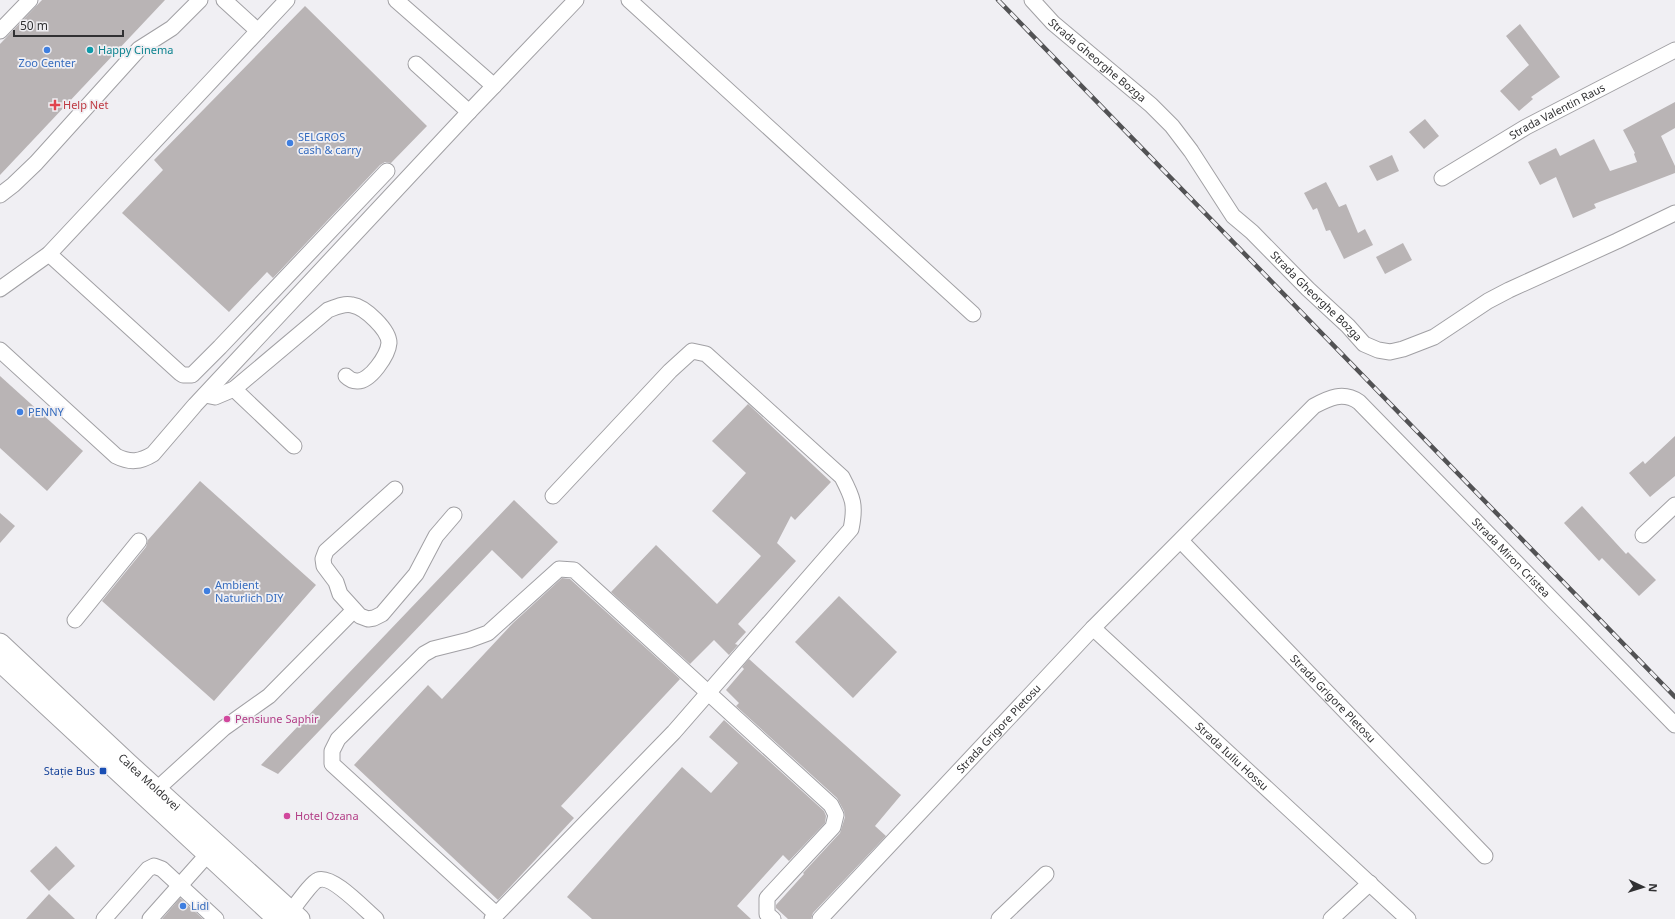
<svg xmlns="http://www.w3.org/2000/svg" width="1675" height="919" font-family="'Noto Sans',sans-serif">
	<style>
		.building { fill: #b9b4b5 }
		.lines { fill: none; stroke-linecap: round; stroke-linejoin: round }
		.minor-casing { stroke: #a1a0a4; stroke-width: 17 }
		.major-casing { stroke: #a1a0a4; stroke-width: 21 }
		.minor { stroke: #fff; stroke-width: 15 }
		.major { stroke: #fff; stroke-width: 19 }
		.rail-casing { stroke: #525254; stroke-width: 4.5 }
		.rail { stroke: #f0eff3; stroke-width: 3; stroke-dasharray: 9; stroke-linecap: butt }
		.shop-dot { fill: #3f7fe0; stroke: #f0eff3; stroke-width: 1.5 }
		.culture-dot { fill: #0f9aa8; stroke: #f0eff3; stroke-width: 1.5 }
		.health-dot { fill: #e0444e; stroke: #f0eff3; stroke-width: 1.5 }
		.hotel-dot { fill: #d1479c; stroke: #f0eff3; stroke-width: 1.5 }
		.transit-dot { fill: #1a4fb4; stroke: #f0eff3; stroke-width: 1.5 }
		.labels { text-anchor: middle; stroke-width: 3.5; stroke-linejoin: round; paint-order: stroke }
		.culture-label { font-size: 11px; fill: #0d838f; stroke: #f0eff3; text-anchor: start }
		.street-label { font-size: 11px; fill: #313133; stroke: #f0eff3 }
		.shop-label { font-size: 11px; fill: #366cbe; stroke: #f0eff3; text-anchor: start }
		.health-label { font-size: 11px; fill: #be3a42; stroke: #f0eff3; text-anchor: start }
		.hotel-label { font-size: 11px; fill: #b23c85; stroke: #f0eff3; text-anchor: start }
		.transit-label { font-size: 11px; fill: #164399; stroke: #f0eff3; text-anchor: end }
	</style>
	<rect width="100%" height="100%" fill="#f0eff3"/>
	<g class="building">
		<polygon points="42,0 165,0 0,175 0,44"/>
		<polygon points="305,6 427,126 391,163 385,162 380,165 273,278 267,272 229,312 122,213 163,170 154,160"/>
		<polygon points="1520,24 1560,77 1531,97 1533,99 1519,111 1500,91 1529,65 1506,36"/>
		<polygon points="1675,102 1675,128 1661,136 1675,166 1675,173 1594,204 1596,208 1573,218 1556,177 1540,185 1528,162 1556,148 1560,156 1594,139 1610,171 1637,162 1634,154 1635,153 1623,130"/>
		<polygon points="1425,119 1439,136 1424,149 1409,132"/>
		<polygon points="1392,155 1399,171 1377,181 1369,166"/>
		<polygon points="1326,182 1339,207 1346,204 1358,233 1365,229 1373,245 1344,259 1330,230 1326,231 1317,208 1313,210 1304,193"/>
		<polygon points="1403,243 1412,260 1385,274 1376,257"/>
		<polygon points="0,376 83,451 47,491 0,448"/>
		<polygon points="748,404 831,482 795,520 791,516 777,543 796,561 738,624 746,632 735,644 738,645 729,655 714,640 690,664 611,592 656,545 717,604 761,556 712,511 746,473 712,441"/>
		<polygon points="1675,436 1675,476 1650,497 1629,473 1643,461 1645,464"/>
		<polygon points="200,481 316,585 214,701 102,601 146,547 148,540"/>
		<polygon points="514,500 558,542 522,579 492,550 278,774 261,765"/>
		<polygon points="1582,506 1626,554 1628,552 1656,580 1639,596 1602,558 1599,561 1564,523"/>
		<polygon points="0,513 15,526 0,543"/>
		<polygon points="562,578 570,579 680,679 561,806 574,818 498,900 354,765 428,685 442,699 513,623"/>
		<polygon points="839,596 897,652 853,698 795,642"/>
		<polygon points="749,659 901,795 875,826 886,836 813,913 811,919 788,919 776,908 776,905 804,874 803,873 840,833 845,817 844,811 837,798 736,706 739,703 726,690 744,669 742,667"/>
		<polygon points="724,720 824,811 826,816 825,823 789,861 783,855 737,906 751,919 592,919 567,897 682,767 711,793 738,763 709,737"/>
		<polygon points="56,846 75,866 49,891 30,871"/>
		<polygon points="49,894 75,919 26,919"/>
		<polygon points="180,898 203,919 162,919"/>
	</g>
	<g class="lines">
		<defs>
			<g id="minor">
				<polyline points="224,0 258,31"/>
				<polyline points="396,0 494,86"/>
				<polyline points="629,0 973,314"/>
				<path id="s1" d="M1032,0L1053,23L1151,105L1172,126L1191,151L1233,216L1252,232L1308,289L1348,326L1364,344L1378,350L1390,352L1403,349L1434,337L1488,301L1509,290L1617,241L1675,213"/>
				<polyline points="0,31 30,0"/>
				<polyline points="416,64 469,112"/>
				<path id="s2" d="M1442,178L1526,127L1675,50"/>
				<polyline points="0,195 13,185 36,163 139,49 172,28 200,0"/>
				<polyline points="49,254 180,373 183,375 192,375 220,347 387,171"/>
				<polyline points="0,289 49,254 287,0"/>
				<path d="M0,350L116,456C130,463 140,462 153,454L195,405L469,112L576,0"/>
				<polyline points="234,389 294,446"/>
				<path d="M205,395L215,397L234,389L328,310C336,307 344,303 352,305C365,307 389,330 389,343C388,355 370,382 357,381C352,381 349,379 346,376"/>
				<polyline points="395,489 326,551 323,559 324,566 336,582 340,594 360,616 368,619 374,618 382,614 416,574 436,536 454,515"/>
				<polyline points="1643,535 1675,505"/>
				<path id="s3" d="M1181,541L1485,856"/>
				<polyline points="75,620 139,541"/>
				<path id="s4" d="M1093,628L1408,919"/>
				<polyline points="157,789 224,728 269,696 354,610"/>
				<path d="M291,911C296,905 312,882 318,880C332,874 365,910 376,919"/>
				<polyline points="496,914 332,764 332,751 338,739 424,654 433,649 469,640 488,633 559,569 574,570 831,805 836,815 833,827 767,898 767,914 773,919"/>
				<polyline points="104,919 148,869 154,866 162,869 216,919"/>
				<polyline points="150,919 207,855"/>
				<path d="M492,919L674,732L851,529C856,505 853,498 842,477L706,354L692,351L670,371L553,496"/>
				<path id="s5" d="M820,919L1093,628L1314,406C1329,398 1343,391 1359,402L1675,725"/>
				<polyline points="999,919 1046,874"/>
				<polyline points="1331,919 1370,883"/>
			</g>
			<g id="major">
				<path id="s6" d="M0,643L128,763L300,919"/>
				<polyline points="0,662 277,919"/>
			</g>
		</defs>
		<use href="#minor" class="minor-casing"/>
		<use href="#major" class="major-casing"/>
		<use href="#minor" class="minor"/>
		<use href="#major" class="major"/>
		<defs>
			<polyline id="rail" points="998,0 1675,697"/>
		</defs>
		<use href="#rail" class="rail-casing"/>
		<use href="#rail" class="rail"/>
	</g>
	<g class="shop-dot">
		<circle cx="47" cy="50" r="4"/>
		<circle cx="290" cy="143" r="4"/>
		<circle cx="20" cy="412" r="4"/>
		<circle cx="207" cy="591" r="4"/>
		<circle cx="183" cy="906" r="4"/>
	</g>
	<circle class="culture-dot" cx="90" cy="50" r="4"/>
	<path class="health-dot" d="M53 99h4v4h4v4h-4v4h-4v-4h-4v-4h4z"/>
	<g class="hotel-dot">
		<circle cx="227" cy="719" r="4"/>
		<circle cx="287" cy="816" r="4"/>
	</g>
	<rect class="transit-dot" x="99" y="767" width="8" height="8" rx="2"/>
	<g class="labels">
		<g class="culture-label">
			<text x="98" y="54">Happy Cinema</text>
		</g>
		<g class="street-label">
			<text dy="4" stroke="none"><textPath href="#s1" startOffset="89">Strada Gheorghe Bozga</textPath></text>
			<text dy="4" stroke="none"><textPath href="#s2" startOffset="133">Strada Valentin Raus</textPath></text>
			<text dy="4" stroke="none"><textPath href="#s1" startOffset="413">Strada Gheorghe Bozga</textPath></text>
			<text dy="4" stroke="none"><textPath href="#s5" startOffset="978">Strada Miron Cristea</textPath></text>
			<text dy="4" stroke="none"><textPath href="#s3" startOffset="219">Strada Grigore Pletosu</textPath></text>
			<text dy="4" stroke="none"><textPath href="#s5" startOffset="261">Strada Grigore Pletosu</textPath></text>
			<text dy="4" stroke="none"><textPath href="#s4" startOffset="189">Strada Iuliu Hossu</textPath></text>
			<text dy="4" stroke="none"><textPath href="#s6" startOffset="204">Calea Moldovei</textPath></text>
		</g>
		<g class="shop-label">
			<text x="47" y="67" text-anchor="middle">Zoo Center</text>
			<text x="298" y="141">SELGROS<tspan x="298" dy="13">cash &amp; carry</tspan></text>
			<text x="28" y="416">PENNY</text>
			<text x="215" y="589">Ambient<tspan x="215" dy="13">Naturlich DIY</tspan></text>
			<text x="191" y="910">Lidl</text>
		</g>
		<g class="health-label">
			<text x="63" y="109">Help Net</text>
		</g>
		<g class="hotel-label">
			<text x="235" y="723">Pensiune Saphir</text>
			<text x="295" y="820">Hotel Ozana</text>
		</g>
		<g class="transit-label">
			<text x="95" y="775">Stație Bus</text>
		</g>
	</g>
	<g transform="translate(1643 887) rotate(94)" stroke="#f0eff3" stroke-width="3" paint-order="stroke">
	<path d="M0-3L7 15L0 10L-7 15Z" fill="#313133"/>
	<text y="-6" font-size="11" font-weight="bold" text-anchor="middle" fill="#313133">N</text>
	</g>
	<path d="M14 30v6h109v-6" fill="none" stroke="#313133" stroke-width="2"/>
	<text x="20" y="30" font-size="12" fill="#313133" stroke="#f0eff3" stroke-width="3" paint-order="stroke">50 m</text>
</svg>
